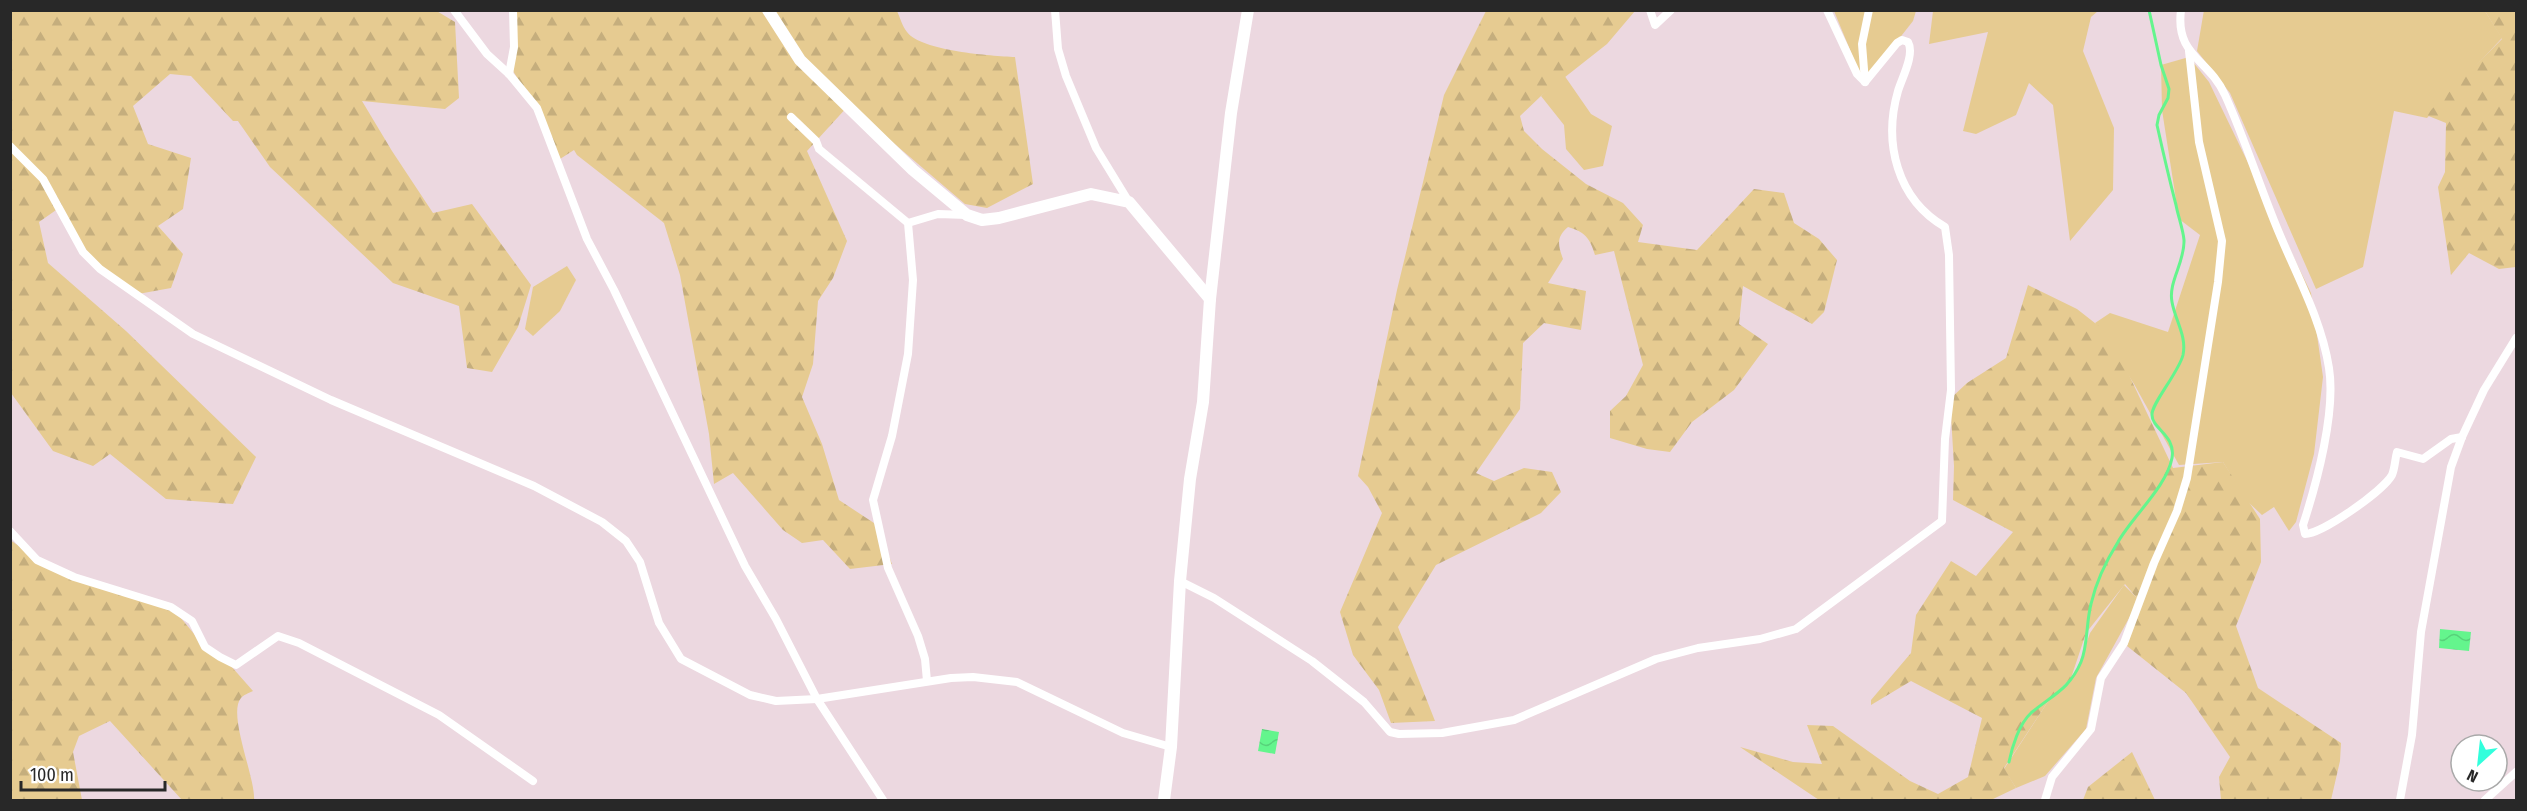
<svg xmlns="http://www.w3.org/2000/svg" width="2527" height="811" font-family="'Fira Sans Condensed',sans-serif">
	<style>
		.grass { fill: #e6cb91 }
		.forest { fill: url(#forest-firs) }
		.water { fill: url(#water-waves) }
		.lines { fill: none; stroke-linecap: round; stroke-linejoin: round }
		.stream { stroke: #64f58d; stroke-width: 3 }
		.street { stroke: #fff; stroke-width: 8 }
		.secondary { stroke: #fff; stroke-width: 12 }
	</style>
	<defs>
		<pattern id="forest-firs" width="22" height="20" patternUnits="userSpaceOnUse" patternTransform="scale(1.5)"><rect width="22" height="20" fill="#e6cb91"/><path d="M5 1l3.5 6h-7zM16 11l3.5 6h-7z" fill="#c5ae7d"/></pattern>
		<pattern id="water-waves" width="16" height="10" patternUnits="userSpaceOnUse" patternTransform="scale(1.5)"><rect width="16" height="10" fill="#64f58d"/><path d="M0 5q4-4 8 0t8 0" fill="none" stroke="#57d27a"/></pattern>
	</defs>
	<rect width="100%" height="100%" fill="#ecd8e0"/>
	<g class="grass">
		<polygon points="2204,10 2485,11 2502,38 2427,118 2394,111 2363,267 2316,289 2230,93 2197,51"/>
		<polygon points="1834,11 1916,11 1913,21 1865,82 1862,79"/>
		<polygon points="1933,11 2098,11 2091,17 2083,51 2114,128 2113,190 2070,241 2053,105 2029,83 2016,115 1976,134 1963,131 1988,32 1929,44"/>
		<polygon points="2189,57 2209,82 2311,293 2323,377 2314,454 2296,522 2289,531 2274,507 2262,515 2246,500 2223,462 2179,465 2134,384 2095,323 2110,313 2168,332 2200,235 2179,219 2162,110 2161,65"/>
		<polygon points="1564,75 1591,114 1612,126 1603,166 1584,170 1566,149 1564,125 1541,96"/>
		<polygon points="567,266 576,280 560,311 533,336 525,329 533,287"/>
		<polygon points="2124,585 2139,600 2096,678 2086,729 2045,776 2016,788 2004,769 2049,700 2075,675 2090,633"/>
	</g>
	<g class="forest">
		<polygon points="435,10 455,22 459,98 445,109 362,101 392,151 433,213 472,204 531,285 518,327 492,372 467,368 459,306 393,283 270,167 238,121 233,121 191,76 170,74 133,106 148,144 191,158 183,209 158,226 183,254 171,288 138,294 83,252 59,208 39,222 48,263 126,331 256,457 233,504 166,499 110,454 93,466 53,451 11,393 10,11"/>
		<path d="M513,10L897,11C900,17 902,26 907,32C921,51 992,56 1015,57L1033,184L987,208L965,204L849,105L807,151L847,241L833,278L818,301L813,364L802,397L822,444L839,500L877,525L892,564L850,569L823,540L802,543L783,530L733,473L714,484L709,434L680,275L664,223L577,155L574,150L560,159L538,112L510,66Z"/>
		<path d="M1486,11H1635L1607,44L1541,96L1520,116L1524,131L1542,149L1586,184L1623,203L1643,225L1638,242L1697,250L1754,189L1784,193L1794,223L1819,239L1837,260L1824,312L1812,324L1743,286L1739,324L1768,344L1734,390L1692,422L1670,452L1647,449L1610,438V411L1626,396L1643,365L1614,251L1595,255C1590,238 1585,232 1568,227C1556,237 1558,245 1563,259L1548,283L1586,291L1581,330L1544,323L1523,343L1520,409L1476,473L1494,481L1524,468L1552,472L1561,492L1541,513L1436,565L1398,627L1435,721L1391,723L1379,690L1353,655L1340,612L1382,513L1368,487L1358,476L1397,290L1444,95Z"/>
		<polygon points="2485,11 2516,11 2516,267 2499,269 2469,253 2451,275 2438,187 2445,172 2446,123 2426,115 2502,39"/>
		<polygon points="2028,285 2077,309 2100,327 2129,375 2173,468 2223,462 2260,519 2261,562 2236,626 2258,688 2341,743 2340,761 2331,800 2221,800 2219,777 2230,757 2186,693 2127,646 2141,603 2125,584 2086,633 2071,678 2049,700 2004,768 2016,788 1991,800 1819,800 1740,747 1793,762 1822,764 1807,725 1833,726 1910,781 1938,794 1968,777 1982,718 1911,681 1871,705 1871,700 1911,653 1916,615 1951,561 1976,576 2013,532 1953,500 1954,466 1950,399 1967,383 2006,358"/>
		<path d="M10,540L46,564L175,611L205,647L231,666L253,691C249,693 243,695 241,698C227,714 256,779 254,800H182L110,721L79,736L73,752L82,800H11Z"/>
		<polygon points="2132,752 2155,800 2083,800 2088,787"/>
	</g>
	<g class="water">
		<polygon points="2440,629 2471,632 2469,651 2439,648"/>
		<polygon points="1262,729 1279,732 1275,754 1258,751"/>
	</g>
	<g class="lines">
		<path class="stream" d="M2009,762C2012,747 2019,724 2031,713C2052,695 2069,690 2081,662C2088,645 2086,623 2091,604C2096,582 2106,561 2118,542C2132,517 2167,486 2172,458C2176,435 2152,429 2152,415C2151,404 2179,372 2183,355C2187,336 2175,320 2172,302C2168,282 2185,262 2184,240C2183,229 2178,216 2176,205C2169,178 2163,152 2157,125L2159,115L2168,98L2169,89L2161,65L2149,10"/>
		<g class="street">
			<polyline points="454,10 487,54 509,74 537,108 587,239 614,290 745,566 776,619 817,699 883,800"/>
			<polyline points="1055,10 1058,49 1066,76 1096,148 1129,202"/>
			<polyline points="1650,10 1655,25 1671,10"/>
			<polyline points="1827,10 1857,74 1865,82"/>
			<path d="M2181,10C2175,56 2209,59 2225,95C2244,137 2258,181 2275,223C2294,271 2321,317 2329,368C2336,412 2317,482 2303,525L2305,534C2322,534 2383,491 2392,475C2395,468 2395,459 2397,452L2423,459L2451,439L2462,437"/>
			<polyline points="509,74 514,47 513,10"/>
			<polyline points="1865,82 1862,44 1869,10"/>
			<polyline points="791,117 816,141 819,149 908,223 913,280 908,354 892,436 873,500 888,568 918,636 925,659 927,681"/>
			<polyline points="10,146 43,179 83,252 100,269 193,334 331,400 534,486 602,522 626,541 640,562 659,623 681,659 750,695 776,701 817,699 951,678 973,677 1017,682 1123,733 1171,747"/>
			<polyline points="908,223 938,214 967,215"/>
			<polyline points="10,531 37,560 74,577 171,607 192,621 205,647 220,657 236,665 278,636 299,643 439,715 533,781"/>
			<path d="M1180,581L1214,598L1312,661L1364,702L1390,732L1399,734L1442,733L1514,720L1656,659L1698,648L1760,639L1796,629L1942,521L1945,439L1951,390L1949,255L1945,227C1897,199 1883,143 1898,91C1902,78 1915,54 1908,42L1902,40L1897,43L1865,82"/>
			<polyline points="2045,800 2052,777 2091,729 2101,678 2124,643 2154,563 2177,511 2187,478 2218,282 2222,241 2199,142 2189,51"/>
			<polyline points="2400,800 2412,735 2421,632 2451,467 2462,437 2484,390 2516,338"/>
			<polyline points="2485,800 2516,772"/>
		</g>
		<g class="secondary">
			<polyline points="768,10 800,60 913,170 967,215 982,220 999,218 1091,194 1129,202 1210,299"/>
			<polyline points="1164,800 1171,747 1180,581 1190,479 1203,402 1210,299 1231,113 1248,10"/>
		</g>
	</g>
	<rect width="2527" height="811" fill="none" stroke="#282828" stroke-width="24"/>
	<g transform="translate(2479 763) rotate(207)"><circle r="28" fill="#ffffff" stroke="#a9a9a9" stroke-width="1.5"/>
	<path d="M0-4.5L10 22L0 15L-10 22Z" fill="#32ffdc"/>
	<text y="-9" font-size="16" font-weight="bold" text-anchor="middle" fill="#282828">N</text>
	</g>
	<path d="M21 781v9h144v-9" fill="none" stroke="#282828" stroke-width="3"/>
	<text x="30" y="781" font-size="18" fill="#282828" stroke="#ffffff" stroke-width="4.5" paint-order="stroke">100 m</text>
</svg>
